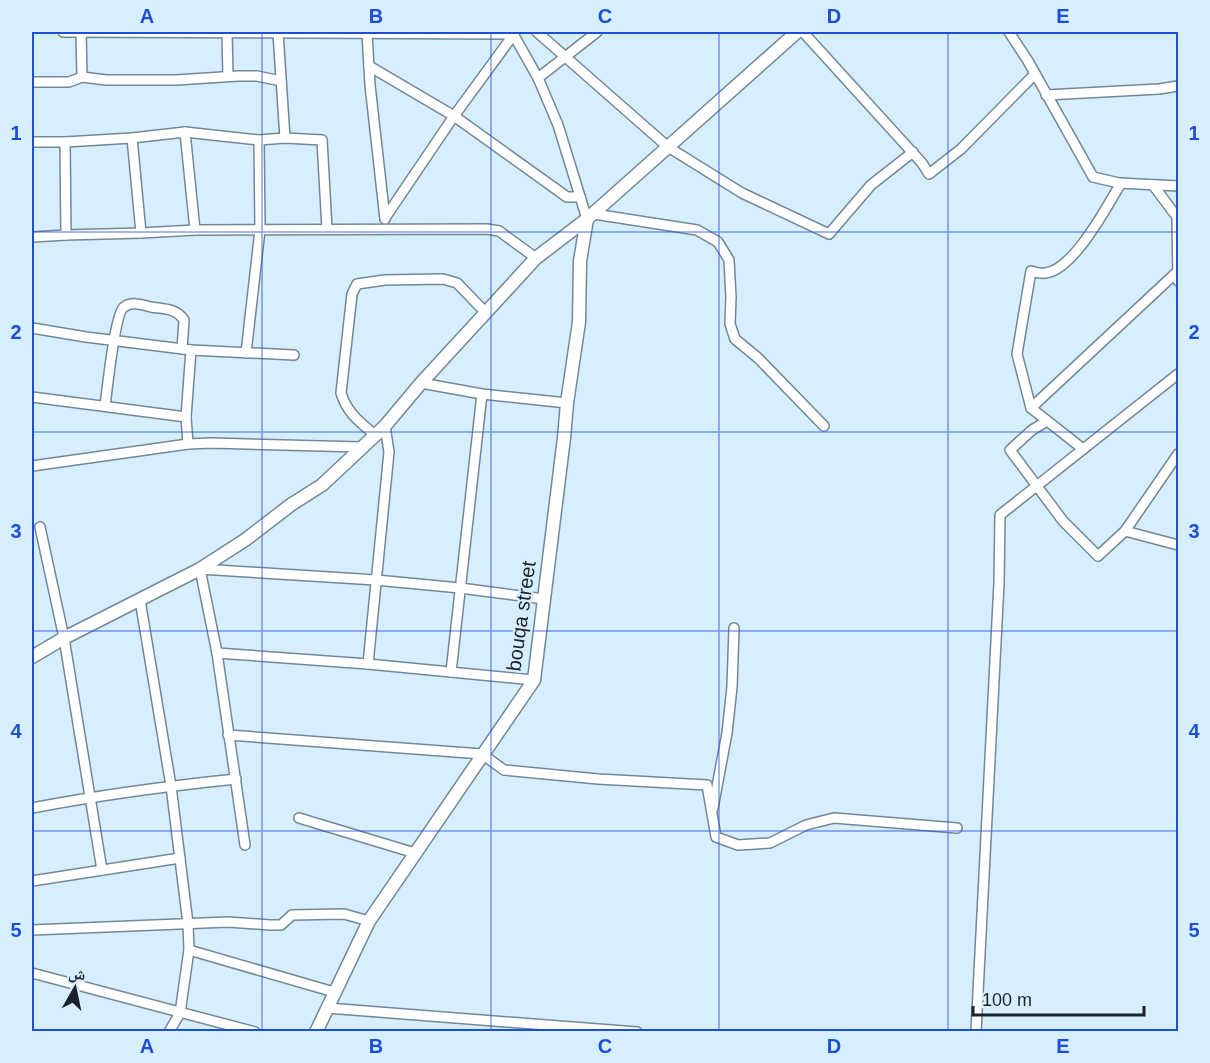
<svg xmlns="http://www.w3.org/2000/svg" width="1210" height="1063" font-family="Arial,'Noto Naskh Arabic',sans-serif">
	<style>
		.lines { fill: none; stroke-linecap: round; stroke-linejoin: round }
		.minor-casing { stroke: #738897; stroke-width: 12 }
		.tertiary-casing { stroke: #738897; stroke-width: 15 }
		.minor { stroke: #fff; stroke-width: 9 }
		.tertiary { stroke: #fff; stroke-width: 12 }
		.grid { fill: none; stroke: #1d4ed8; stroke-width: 1.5; stroke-opacity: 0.55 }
		.labels { text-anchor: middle; stroke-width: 4.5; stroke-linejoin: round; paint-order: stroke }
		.street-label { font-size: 20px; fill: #1b2329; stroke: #d7eeff }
		.neatline { fill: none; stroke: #1d4ed8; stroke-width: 2 }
		.grid-label { font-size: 20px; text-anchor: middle; font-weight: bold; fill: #1d4ed8 }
	</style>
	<rect width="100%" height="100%" fill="#d7eeff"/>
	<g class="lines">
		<defs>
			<g id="minor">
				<polyline points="63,32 514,34"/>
				<polyline points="512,32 538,78 558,125 587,219"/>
				<polyline points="537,32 668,147 742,193 829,234 871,185 913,152"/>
				<polyline points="803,32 922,163 929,174 961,149 1035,74"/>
				<polyline points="1009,32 1028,61 1093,177 1119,183 1178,186"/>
				<polyline points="227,33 228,76"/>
				<polyline points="278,33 285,138"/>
				<polyline points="367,33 370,85 385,219"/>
				<polyline points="369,66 454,116 567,197 580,197"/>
				<polyline points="82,77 106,80 176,80 238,76 257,76 281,81"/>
				<polyline points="538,78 597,32"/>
				<polyline points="32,82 69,82 82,77 81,32"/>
				<polyline points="1046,95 1159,89 1178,86"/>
				<polyline points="185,132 195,230"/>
				<polyline points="132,138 141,233"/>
				<polyline points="32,142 65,142 132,138 185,132 259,140 285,138 322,140 327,229"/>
				<polyline points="65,142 66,235"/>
				<polyline points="1153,185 1177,217 1178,281"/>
				<polyline points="594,214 697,230 718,242 729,260 731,297 730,324 735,339 758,358 824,426"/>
				<polyline points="385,218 454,116 514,34"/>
				<polyline points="32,237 66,235 141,233 195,230 487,229 499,231 536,258"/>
				<polyline points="32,328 86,337 191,350 294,355"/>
				<polyline points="246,353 260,230 259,140"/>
				<polyline points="421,383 482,394 567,403"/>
				<polyline points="32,397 186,417 188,444"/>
				<path d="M105,406C107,391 115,313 124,307C132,301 143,305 151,307C164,309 176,308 184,320L182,349"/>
				<polyline points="1031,408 1178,271"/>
				<polyline points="186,417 191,350"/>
				<polyline points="1047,421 1032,430 1010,450 1063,521 1098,556 1125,531"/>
				<path d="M375,435C360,422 347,413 341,393L352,294L357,284L385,280L443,279L457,283L486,313"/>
				<path d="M1083,449L1031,408L1017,354L1031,271C1035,272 1041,274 1045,273C1073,271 1108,205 1121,183"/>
				<polyline points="1178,454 1125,531 1178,545"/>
				<polyline points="32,466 188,444 212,443 361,447"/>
				<polyline points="40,527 64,638 102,870"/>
				<polyline points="140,600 171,786 188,924 189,950 180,1013 169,1032"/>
				<polyline points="217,653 368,664 534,680"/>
				<polyline points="368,664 389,452 385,426"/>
				<polyline points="451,672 482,394"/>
				<polyline points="228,735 482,754 504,770 598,779 707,785 716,837 738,845 770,843 806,825 834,818 957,828"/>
				<path d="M32,808C100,795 168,786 236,779"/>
				<polyline points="713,808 727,733 732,687 734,628"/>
				<polyline points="299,818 415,853"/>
				<polyline points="245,845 217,653 200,569 376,580 460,588 544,599"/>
				<polyline points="32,881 180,858"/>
				<polyline points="32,930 228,922 270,925 281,925 292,915 344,914 369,921"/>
				<polyline points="189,950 334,992"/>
				<polyline points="32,973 255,1032"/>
				<polyline points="327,1008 637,1032"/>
				<polyline points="976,1032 999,583 1000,515 1178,374"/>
			</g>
			<g id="tertiary">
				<polyline points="32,657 64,638 200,569 245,540 292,504 322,485 385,426 421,383 536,258 587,219 797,32"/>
				<polyline points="316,1032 369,921 534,680 564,438 567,403 579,322 580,261 587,219"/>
			</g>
		</defs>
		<use href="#minor" class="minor-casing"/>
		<use href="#tertiary" class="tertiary-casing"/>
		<use href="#minor" class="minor"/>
		<use href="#tertiary" class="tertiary"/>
	</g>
	<path class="grid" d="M262,32V1032M491,32V1032M719,32V1032M948,32V1032M32,232H1178M32,432H1178M32,631H1178M32,831H1178"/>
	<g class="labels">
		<g class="street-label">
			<text transform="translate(521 616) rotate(-82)" y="7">bouqa street</text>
		</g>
	</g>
	<rect width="1210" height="1063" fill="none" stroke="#d7eeff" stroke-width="66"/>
	<g transform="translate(75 988) rotate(9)" stroke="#d7eeff" stroke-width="4.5" paint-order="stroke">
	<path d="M0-4.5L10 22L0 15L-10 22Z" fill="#1b2329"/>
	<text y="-9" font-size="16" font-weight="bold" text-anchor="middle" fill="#1b2329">ش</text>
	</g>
	<path d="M973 1006v9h171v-9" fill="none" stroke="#1b2329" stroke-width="3"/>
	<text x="982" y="1006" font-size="18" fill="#1b2329" stroke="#d7eeff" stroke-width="4.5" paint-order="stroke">100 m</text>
	<rect x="33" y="33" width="1144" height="997" class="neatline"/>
	<g class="grid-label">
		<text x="147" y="23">A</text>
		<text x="376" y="23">B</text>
		<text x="605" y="23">C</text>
		<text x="834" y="23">D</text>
		<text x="1063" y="23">E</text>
		<text x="16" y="140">1</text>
		<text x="1194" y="140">1</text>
		<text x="16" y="339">2</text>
		<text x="1194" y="339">2</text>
		<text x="16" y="538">3</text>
		<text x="1194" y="538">3</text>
		<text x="16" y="738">4</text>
		<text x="1194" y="738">4</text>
		<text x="16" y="937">5</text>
		<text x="1194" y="937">5</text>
		<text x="147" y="1053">A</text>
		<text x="376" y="1053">B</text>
		<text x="605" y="1053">C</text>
		<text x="834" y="1053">D</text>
		<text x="1063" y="1053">E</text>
	</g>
</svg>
